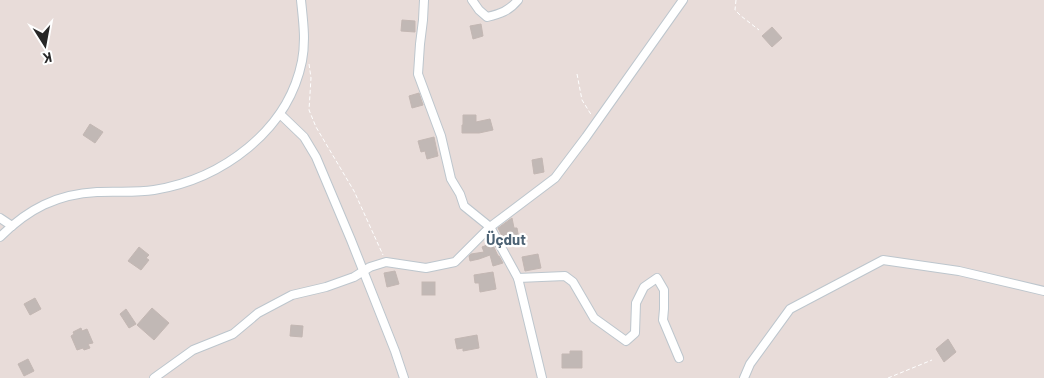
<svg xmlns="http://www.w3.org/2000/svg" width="1044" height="378" font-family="Barlow,sans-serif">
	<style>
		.building { fill: #c1b8b5; stroke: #c3b7b3 }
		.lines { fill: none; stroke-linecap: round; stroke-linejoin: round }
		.minor-casing { stroke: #bdc6cd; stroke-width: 10 }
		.path { stroke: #fff; stroke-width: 1; stroke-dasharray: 4 2.5; stroke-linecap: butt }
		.minor { stroke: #fff; stroke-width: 8 }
		.labels { text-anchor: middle; stroke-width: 4.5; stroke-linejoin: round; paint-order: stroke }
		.neighbourhood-label { font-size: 15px; font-weight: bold; fill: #4b6173; stroke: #fff }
	</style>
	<rect width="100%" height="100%" fill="#e8dcd9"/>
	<g class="building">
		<polygon points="402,20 415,21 415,32 401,31"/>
		<polygon points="481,24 483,36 473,39 470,26"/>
		<polygon points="772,27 782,38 772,47 762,36"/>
		<polygon points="419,93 423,105 412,108 409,96"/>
		<polygon points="463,115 476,115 476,122 490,119 493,130 479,133 462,133 462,125 463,125"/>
		<polygon points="90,124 103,132 95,143 83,135"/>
		<polygon points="434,137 438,156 427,159 425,151 421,152 418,141"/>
		<polygon points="542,158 544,172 534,174 532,160"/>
		<polygon points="512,218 514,228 517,228 519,239 509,240 508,237 503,238 498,228"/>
		<polygon points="492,243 498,256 499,256 503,263 493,266 490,255 479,259 470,261 469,256 471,254 484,252 482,247"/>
		<polygon points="139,247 149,255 146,258 149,260 141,270 128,261"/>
		<polygon points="538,254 541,268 525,271 522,257"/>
		<polygon points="395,271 399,284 387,287 384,273"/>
		<polygon points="493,272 496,289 480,292 479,283 475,283 474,275"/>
		<rect x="422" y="282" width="13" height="13"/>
		<polygon points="35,298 41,309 30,315 24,304"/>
		<polygon points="152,308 169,323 154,340 137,325"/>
		<polygon points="126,309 136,324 129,328 120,314"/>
		<polygon points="291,325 303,326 302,337 290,336"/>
		<polygon points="81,328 82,331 87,329 93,343 88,344 90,348 84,350 83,348 77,350 71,336 74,334 73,332"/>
		<polygon points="477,335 479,348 463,351 463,348 457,349 455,339"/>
		<polygon points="948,339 956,352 944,362 936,349"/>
		<polygon points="570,351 582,351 582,368 562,368 562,354 570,354"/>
		<polygon points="28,359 34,371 24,376 18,364"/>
	</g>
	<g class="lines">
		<defs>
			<g id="minor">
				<polyline points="424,0 423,20 420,44 418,74 441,136 451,179 460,194 464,206 490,227 518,278 542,378"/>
				<path d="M472,0L479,10L487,17C500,14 509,11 518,0"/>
				<polyline points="280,114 304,137 316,157 351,240 395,351 404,378"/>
				<polyline points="0,218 12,226"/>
				<path d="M0,237C28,209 57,194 97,192C116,191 135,193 154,190C222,179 288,131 302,61C306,40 303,20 301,0"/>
				<polyline points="518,278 565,276 573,282 594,318 626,341 635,333 636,303 644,287 657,278 664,290 664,309 663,320 679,358"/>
				<polyline points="154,378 193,350 233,334 258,313 292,295 326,287 354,277 370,267 386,262 426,268 455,262 490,227 555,178 586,137 683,0"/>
				<polyline points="744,378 750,364 790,309 883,260 959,271 1044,291"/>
			</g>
		</defs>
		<use href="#minor" class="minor-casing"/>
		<g class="path">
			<polyline points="736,0 735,10 741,16 759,30"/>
			<polyline points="309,64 311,78 309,110 316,127 354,191 383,255"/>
			<polyline points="577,74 582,100 592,116"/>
			<polyline points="888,378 932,360"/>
		</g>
		<use href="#minor" class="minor"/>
	</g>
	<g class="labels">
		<g class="neighbourhood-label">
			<text x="506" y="245">Üçdut</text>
		</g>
	</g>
	<g transform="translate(45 45) rotate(169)" stroke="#ffffff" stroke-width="4" paint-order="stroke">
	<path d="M0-4L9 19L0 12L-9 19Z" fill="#272727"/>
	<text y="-8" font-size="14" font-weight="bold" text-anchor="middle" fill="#272727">K</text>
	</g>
</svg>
